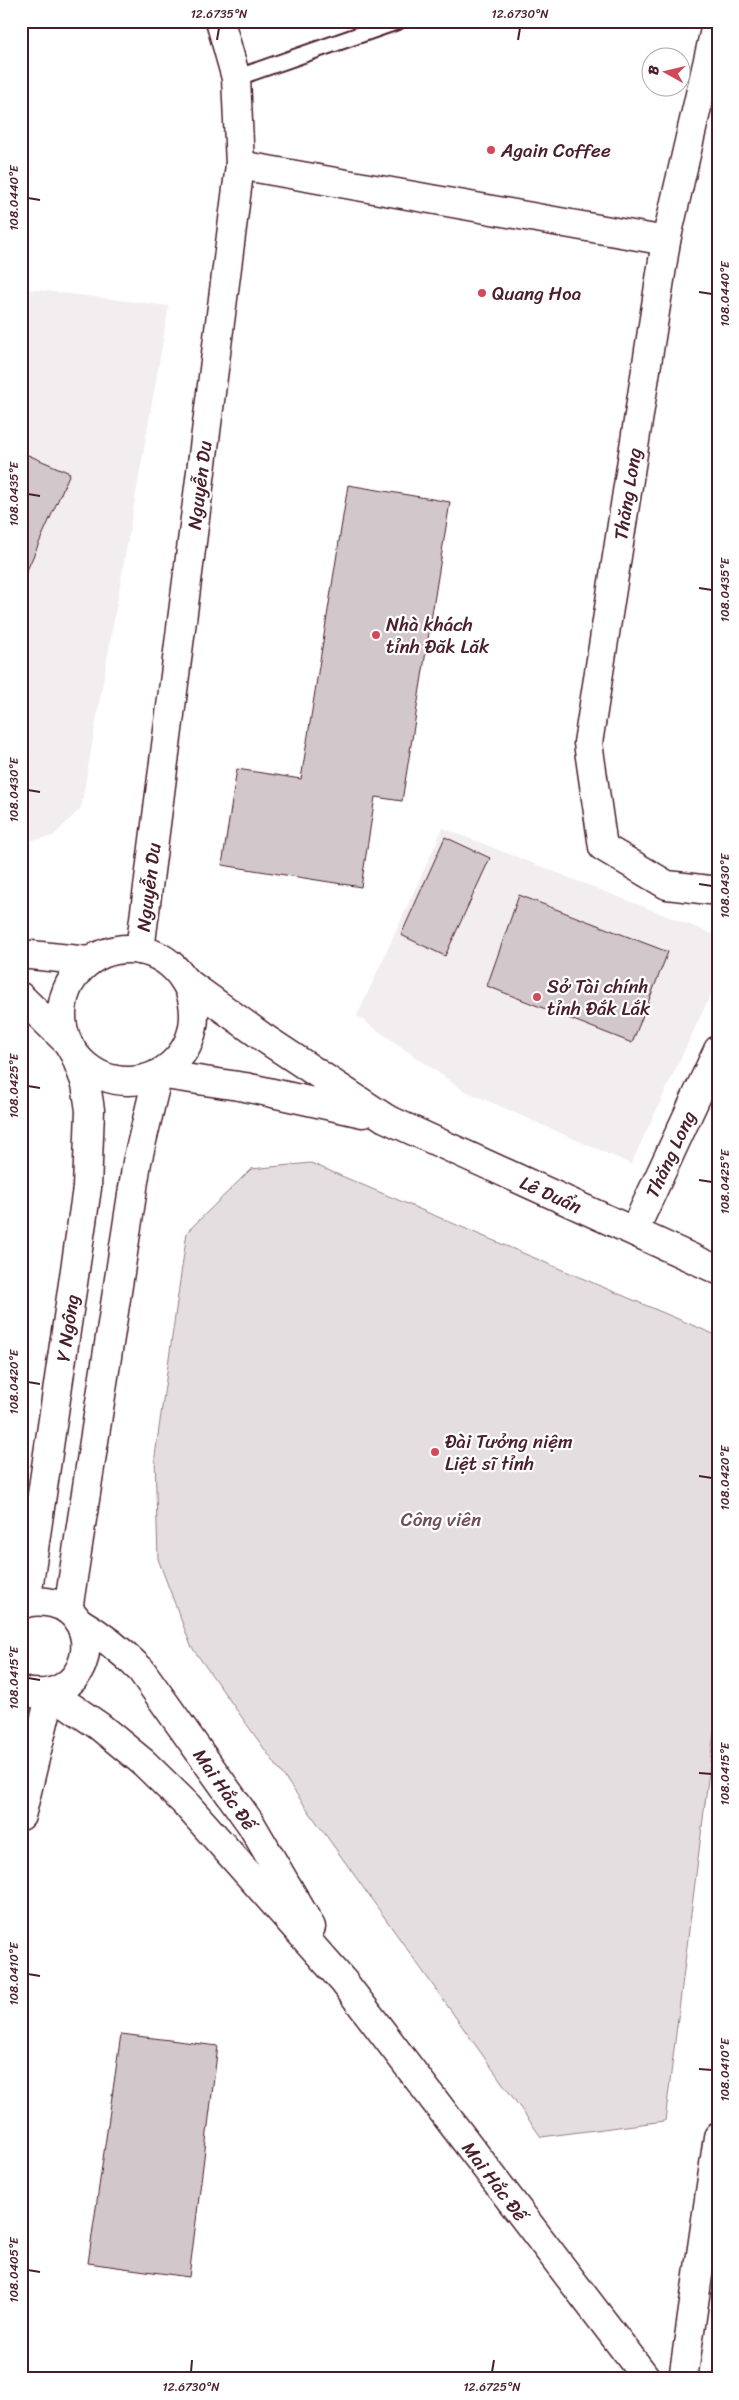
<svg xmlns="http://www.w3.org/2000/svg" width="739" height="2400" font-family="Sriracha,sans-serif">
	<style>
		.built { fill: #f2eeef }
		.green { fill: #e5dee0; stroke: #987e86 }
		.building { fill: #d2c7cb; stroke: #4a1f2b }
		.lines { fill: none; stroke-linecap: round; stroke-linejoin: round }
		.lane-casing { stroke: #4a1f2b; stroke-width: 19 }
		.street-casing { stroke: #4a1f2b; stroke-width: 31 }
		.secondary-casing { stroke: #4a1f2b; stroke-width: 31 }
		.primary-casing { stroke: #4a1f2b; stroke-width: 31 }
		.lane { stroke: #fff; stroke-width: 15 }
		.street { stroke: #fff; stroke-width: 28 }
		.secondary { stroke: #fff; stroke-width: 28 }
		.primary { stroke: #fff; stroke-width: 28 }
		.ticks { fill: none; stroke: #4a1f2b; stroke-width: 2 }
		.poi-dot { fill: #d1495b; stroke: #fff; stroke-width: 2 }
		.labels { text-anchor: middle; stroke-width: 4.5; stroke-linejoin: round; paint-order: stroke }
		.poi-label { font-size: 19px; fill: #4a1f2b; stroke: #fff; text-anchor: start }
		.street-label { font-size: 19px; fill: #4a1f2b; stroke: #fff }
		.park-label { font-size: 19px; fill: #714f58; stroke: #fff }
		.neatline { fill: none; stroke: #4a1f2b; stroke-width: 2 }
		.ticks-label { font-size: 12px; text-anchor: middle; fill: #4a1f2b }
	</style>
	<rect width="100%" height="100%" fill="#fff"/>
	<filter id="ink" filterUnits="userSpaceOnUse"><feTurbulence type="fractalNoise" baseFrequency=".02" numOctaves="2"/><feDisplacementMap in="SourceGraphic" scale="10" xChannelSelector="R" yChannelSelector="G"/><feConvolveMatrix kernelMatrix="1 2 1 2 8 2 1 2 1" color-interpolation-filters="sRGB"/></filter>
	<g filter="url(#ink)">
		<g class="built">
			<polygon points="21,288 169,306 81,808 53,836 21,843"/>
			<polygon points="443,828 718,936 718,979 631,1164 463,1090 357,1016"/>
		</g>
		<polygon class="green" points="311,1163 718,1336 718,1700 665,2121 541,2137 191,1646 158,1559 155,1456 187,1232 251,1169"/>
		<g class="building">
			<polygon points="21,452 70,473 21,584"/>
			<polygon points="348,485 450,502 402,801 375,797 361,887 222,865 237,769 301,779"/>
			<polygon points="445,837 490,858 445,956 401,935"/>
			<polygon points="519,895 668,952 632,1043 487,986"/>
			<polygon points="121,2034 218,2046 189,2277 88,2263"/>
		</g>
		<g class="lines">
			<defs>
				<polyline id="lane" points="236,78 399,21"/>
				<g id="street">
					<polyline points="717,21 666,241 588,743 603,847 667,885 718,891"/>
					<polyline points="240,165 666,241"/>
					<polyline points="140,950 240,165 236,78 220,21"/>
					<polyline points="634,1231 718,1050"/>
					<polyline points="683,2379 718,2137"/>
				</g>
				<g id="secondary">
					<polyline points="26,1603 87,1188 90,1110 86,1084 75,1055"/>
					<path d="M21,1605C31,1600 41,1601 52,1603C107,1616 92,1709 21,1691"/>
					<polyline points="68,1610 137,1162 158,1074"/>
					<path d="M78,1621C102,1635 121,1650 141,1670L251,1824L311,1927"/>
					<polyline points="51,1693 99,1726 144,1763 185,1803 344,1982 647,2379"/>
					<polyline points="21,1816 51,1693"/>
				</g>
				<g id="primary">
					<circle cx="128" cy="1015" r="66"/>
					<polyline points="21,954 89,961"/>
					<polyline points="184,980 264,1038 385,1118 718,1270"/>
					<polyline points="21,997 65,1040"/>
					<polyline points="158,1074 245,1087 363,1113"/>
				</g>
			</defs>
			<use href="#lane" class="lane-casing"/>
			<use href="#street" class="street-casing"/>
			<use href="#secondary" class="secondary-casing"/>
			<use href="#primary" class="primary-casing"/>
			<use href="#lane" class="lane"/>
			<use href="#street" class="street"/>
			<use href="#secondary" class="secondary"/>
			<use href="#primary" class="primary"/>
		</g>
	</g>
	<path class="ticks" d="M217,40L219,28M518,40L520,28M28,198L40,200M699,292L712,294M28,494L40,496M699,588L712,590M28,790L40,792M699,884L712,886M28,1086L40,1088M699,1180L712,1182M28,1382L40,1384M699,1476L712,1478M28,1678L40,1680M699,1773L712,1774M28,1974L40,1976M699,2069L712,2070M28,2270L40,2272M191,2372L192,2360M492,2372L494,2360"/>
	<g class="poi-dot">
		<circle cx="491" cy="150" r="5"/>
		<circle cx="482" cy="293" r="5"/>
		<circle cx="376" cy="635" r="5"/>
		<circle cx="537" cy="997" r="5"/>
		<circle cx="435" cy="1452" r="5"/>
	</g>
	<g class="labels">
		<g class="poi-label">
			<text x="501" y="157">Again Coffee</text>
			<text x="492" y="300">Quang Hoa</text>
			<text x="386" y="631">Nhà khách<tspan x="386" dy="22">tỉnh Đăk Lăk</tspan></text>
			<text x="547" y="993">Sở Tài chính<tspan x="547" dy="22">tỉnh Đắk Lắk</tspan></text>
			<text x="445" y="1448">Đài Tưởng niệm<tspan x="445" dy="22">Liệt sĩ tỉnh</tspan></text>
		</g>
		<g class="street-label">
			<text transform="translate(199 485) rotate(-83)" y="7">Nguyễn Du</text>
			<text transform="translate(627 494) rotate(-81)" y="7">Thăng Long</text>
			<text transform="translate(148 887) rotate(-83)" y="7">Nguyễn Du</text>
			<text transform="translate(670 1154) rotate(-65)" y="7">Thăng Long</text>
			<text transform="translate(551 1194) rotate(24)" y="7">Lê Duẩn</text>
			<text transform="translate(67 1328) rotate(-82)" y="7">Y Ngông</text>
			<text transform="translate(225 1789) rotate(55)" y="7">Mai Hắc Đế</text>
			<text transform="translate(495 2181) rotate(53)" y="7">Mai Hắc Đế</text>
		</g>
		<g class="park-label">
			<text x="441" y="1526">Công viên</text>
		</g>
	</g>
	<rect width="739" height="2400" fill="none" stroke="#fff" stroke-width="55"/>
	<g transform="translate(666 72) rotate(278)"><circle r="24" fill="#ffffff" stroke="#b7a5aa"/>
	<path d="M0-4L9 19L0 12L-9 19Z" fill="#d1495b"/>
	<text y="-8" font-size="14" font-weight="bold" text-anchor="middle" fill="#4a1f2b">B</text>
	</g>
	<rect x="28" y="28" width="684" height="2344" class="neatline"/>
	<g class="ticks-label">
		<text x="219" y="18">12.6735°N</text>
		<text x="520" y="18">12.6730°N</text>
		<text transform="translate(14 198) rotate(-90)" y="4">108.0440°E</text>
		<text transform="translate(725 294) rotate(-90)" y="4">108.0440°E</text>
		<text transform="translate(14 494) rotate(-90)" y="4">108.0435°E</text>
		<text transform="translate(725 590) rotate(-90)" y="4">108.0435°E</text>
		<text transform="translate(14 790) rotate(-90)" y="4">108.0430°E</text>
		<text transform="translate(725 886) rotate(-90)" y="4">108.0430°E</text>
		<text transform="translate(14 1086) rotate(-90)" y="4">108.0425°E</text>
		<text transform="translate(725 1182) rotate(-90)" y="4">108.0425°E</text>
		<text transform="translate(14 1382) rotate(-90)" y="4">108.0420°E</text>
		<text transform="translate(725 1478) rotate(-90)" y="4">108.0420°E</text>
		<text transform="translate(14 1678) rotate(-90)" y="4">108.0415°E</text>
		<text transform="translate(725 1774) rotate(-90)" y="4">108.0415°E</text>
		<text transform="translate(14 1974) rotate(-90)" y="4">108.0410°E</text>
		<text transform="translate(725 2070) rotate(-90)" y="4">108.0410°E</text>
		<text transform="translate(14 2270) rotate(-90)" y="4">108.0405°E</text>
		<text x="191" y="2391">12.6730°N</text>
		<text x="492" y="2391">12.6725°N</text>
	</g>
</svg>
